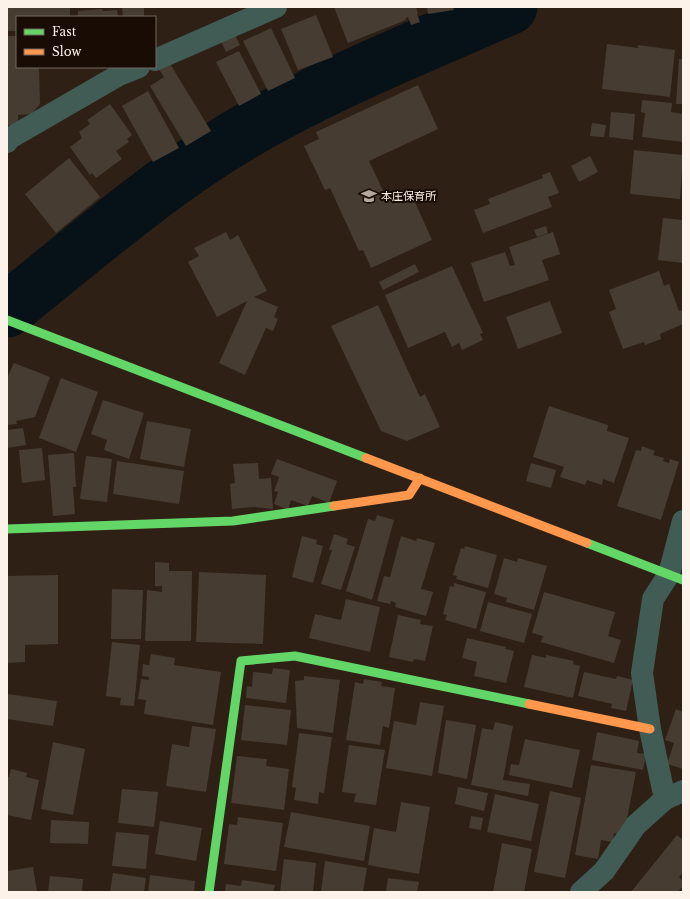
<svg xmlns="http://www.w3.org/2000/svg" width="690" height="899" font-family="'Libre Baskerville','Noto Sans JP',serif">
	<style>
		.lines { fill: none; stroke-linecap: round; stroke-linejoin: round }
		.river { stroke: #061118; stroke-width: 55 }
		.building { fill: #463c31 }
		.street { stroke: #405c55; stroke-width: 22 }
		.fast { stroke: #63d668; stroke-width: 9 }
		.slow { stroke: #ff974d; stroke-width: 9 }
		.labels { text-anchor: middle; stroke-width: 4; stroke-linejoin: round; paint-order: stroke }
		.poi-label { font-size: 11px; fill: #fcf2ea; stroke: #180c05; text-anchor: start }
	</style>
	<rect width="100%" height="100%" fill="#2e2014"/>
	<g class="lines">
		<path class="river" d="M7,310C84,249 158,183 243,133C328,83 420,47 510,7"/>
	</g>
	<g class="building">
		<polygon points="7,7 70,7 70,17 17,17 17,31 7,31"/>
		<polygon points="122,7 144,7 144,17 123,17"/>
		<polygon points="334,7 416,7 418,14 417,14 420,22 411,25 408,17 405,19 406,20 348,43"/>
		<polygon points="427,7 453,7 454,10 428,14"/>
		<polygon points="102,9 103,11 117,10 118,17 78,17 78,11"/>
		<polygon points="316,15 333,57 298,70 281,29"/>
		<polygon points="271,28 295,78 268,91 243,41"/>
		<polygon points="234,33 240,45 226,52 220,39"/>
		<polygon points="7,36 17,36 17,67 39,67 40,104 31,114 18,115 18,125 7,125"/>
		<polygon points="607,44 638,48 638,45 675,50 670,97 602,89"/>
		<polygon points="239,51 261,94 239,106 216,62"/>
		<polygon points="164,54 211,131 186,146 150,86 164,77 155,63"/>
		<polygon points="679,59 683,59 683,104 676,104"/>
		<polygon points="418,85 438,129 369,161 388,201 410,191 432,240 371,268 363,250 359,251 330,188 325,190 304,146 319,139 316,132"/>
		<polygon points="148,91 179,148 153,162 122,106"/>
		<polygon points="642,100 672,103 671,112 683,114 683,142 642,137 645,113 641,112"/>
		<polygon points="110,104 132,135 127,139 129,142 116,151 122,159 96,178 92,173 90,175 70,147 82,138 79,132 90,124 87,120"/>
		<polygon points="611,112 635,114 633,140 609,137"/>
		<polygon points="592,123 606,125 604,137 590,136"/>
		<polygon points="634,150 683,155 680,199 630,194"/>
		<polygon points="590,156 598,172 579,182 571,166"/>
		<polygon points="69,158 100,197 56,233 25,194"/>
		<polygon points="550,172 559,193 548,197 552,207 483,233 474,210 490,204 488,199 543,178 542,175"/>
		<polygon points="663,218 683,220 683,263 658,260"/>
		<polygon points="546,226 548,233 537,237 534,230"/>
		<polygon points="226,232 230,240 238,235 267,291 254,297 278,307 274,317 278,319 273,331 266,328 245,375 219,363 247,301 217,317 188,262 199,256 194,248"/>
		<polygon points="553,232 560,254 542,260 549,280 484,302 471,263 505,252 510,266 515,265 509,247"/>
		<polygon points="415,264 419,272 383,290 379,282"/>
		<polygon points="452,266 483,333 480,334 483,340 462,350 459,343 452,347 445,332 408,348 385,295"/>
		<polygon points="659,271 664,286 669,284 679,311 683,310 683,324 660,334 661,339 645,345 644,342 623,349 609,312 616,309 609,290"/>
		<polygon points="550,301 562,333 518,349 506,317"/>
		<polygon points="378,305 420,397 425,394 440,427 407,441 381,431 331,326"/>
		<polygon points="14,363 50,377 35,417 16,421 17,424 7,425 7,378"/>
		<polygon points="61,378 98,392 76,452 39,438"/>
		<polygon points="103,400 144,413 129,459 104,450 107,440 91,434"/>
		<polygon points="549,406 608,425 607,431 629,438 614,483 603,479 602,485 587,480 585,485 560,477 564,467 533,457"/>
		<polygon points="147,421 191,429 184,467 140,459"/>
		<polygon points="23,428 26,445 7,448 7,430"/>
		<polygon points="642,446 655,451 653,455 664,458 663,461 669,463 670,459 679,462 661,520 617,506 636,450 641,451"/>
		<polygon points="42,448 45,480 22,483 19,450"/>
		<polygon points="74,453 76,487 73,487 75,514 53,516 48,455"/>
		<polygon points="86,456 112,459 107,502 80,499"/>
		<polygon points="277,459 337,481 329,503 312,496 308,506 291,500 288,510 274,504 278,492 274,491 279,477 271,474"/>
		<polygon points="117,461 184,471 179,504 113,494"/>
		<polygon points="258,463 259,479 271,478 273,509 253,507 232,509 230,484 235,483 233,464"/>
		<polygon points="531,463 556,470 551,488 526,481"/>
		<polygon points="377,515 394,520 372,600 346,591 368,519 375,521"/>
		<polygon points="334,534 348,539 346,544 355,547 341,590 321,584 332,550 329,550"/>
		<polygon points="302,536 317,540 316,544 323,546 313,583 292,577"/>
		<polygon points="401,536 416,541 417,538 435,543 421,589 433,592 426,616 395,607 396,603 391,601 390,604 377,601 384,576 390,577"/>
		<polygon points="465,546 497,555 488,588 456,579 457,576 453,575 461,548 464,549"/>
		<polygon points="504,558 517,562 518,558 547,566 534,610 506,602 507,598 494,594"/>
		<polygon points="155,562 169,563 169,571 192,571 191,641 145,641 147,590 162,592 162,586 155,586"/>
		<polygon points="199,572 266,575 263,644 196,642"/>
		<polygon points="58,575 58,644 25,645 25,662 7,663 7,576"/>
		<polygon points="454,583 486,592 476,629 445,620 447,615 443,614 450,586 454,587"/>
		<polygon points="112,589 143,590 141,639 111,639"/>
		<polygon points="544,592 615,612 608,636 621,640 614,663 541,642 543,636 532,633"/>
		<polygon points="346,599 380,607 370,652 309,638 315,614 341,620"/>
		<polygon points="488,602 532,614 524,643 480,631"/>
		<polygon points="398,615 421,620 420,624 433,626 425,661 414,659 413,662 389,657"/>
		<polygon points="467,638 506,647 505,649 514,651 506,683 474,676 477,662 462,658"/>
		<polygon points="112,642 140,645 134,706 120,705 121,698 106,696"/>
		<polygon points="151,654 175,658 174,665 221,672 213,725 144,714 146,700 138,699 141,679 149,680 149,677 142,676 143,664 149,665"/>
		<polygon points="532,655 546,658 546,655 574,661 573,664 580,666 573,698 524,687"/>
		<polygon points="273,668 290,670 286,703 246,698 247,686 252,687 253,672 272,674"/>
		<polygon points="584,672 616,679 617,676 633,680 626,711 611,708 612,704 578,696"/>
		<polygon points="304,676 340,680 333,733 297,728 295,681 304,680"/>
		<polygon points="364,679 382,682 381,686 395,688 389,728 383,726 380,745 346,740 355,682 363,684"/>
		<polygon points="7,694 57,701 53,726 7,719"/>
		<polygon points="420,702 444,706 432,776 386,768 394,721 416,725"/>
		<polygon points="245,705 291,710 287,745 241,740"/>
		<polygon points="676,709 683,712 683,769 667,764 674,743 665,740"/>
		<polygon points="446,720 476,725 467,779 438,773"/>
		<polygon points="495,722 513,726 503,780 530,784 528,796 471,785 482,728 493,730"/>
		<polygon points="192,726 216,729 206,792 166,786 172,744 189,747"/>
		<polygon points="597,732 639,741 637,753 646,754 643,770 592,760"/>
		<polygon points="299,733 332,737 324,793 319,792 318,804 294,800 296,788 292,787"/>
		<polygon points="525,739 580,750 572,788 509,775 511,764 519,765"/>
		<polygon points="53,742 85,749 73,815 41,809"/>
		<polygon points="349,745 385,750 376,805 354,802 356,794 342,792"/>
		<polygon points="237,756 267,759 266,766 289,769 284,810 231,803"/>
		<polygon points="591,765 636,772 624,835 614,833 613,842 601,840 598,859 575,855"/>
		<polygon points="11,769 27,773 26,777 39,780 31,820 7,815 7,776 9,777"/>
		<polygon points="458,787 488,793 484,811 455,804"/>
		<polygon points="122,789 158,792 154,827 118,823"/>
		<polygon points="550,791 581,798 565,878 534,872"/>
		<polygon points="495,794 539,804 531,841 487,832"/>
		<polygon points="401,802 430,807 419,874 368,865 374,828 396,832"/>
		<polygon points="291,812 370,826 364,861 284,847"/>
		<polygon points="471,816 483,818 481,830 469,828"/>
		<polygon points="238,817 283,823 276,871 224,864 229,824 237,825"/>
		<polygon points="51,820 89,822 88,844 50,843"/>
		<polygon points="160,821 202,828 196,861 155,854"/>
		<polygon points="116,832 149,835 146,869 112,866"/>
		<polygon points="677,835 683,840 683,872 679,877 683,881 683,886 678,892 631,892"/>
		<polygon points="502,843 532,849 524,892 493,892"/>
		<polygon points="284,859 316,863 313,892 280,892"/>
		<polygon points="325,861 367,868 363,892 321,892"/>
		<polygon points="33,867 37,892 7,892 7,871"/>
		<polygon points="113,873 146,878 144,892 110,892"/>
		<polygon points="150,875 195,881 194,892 148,892"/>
		<polygon points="50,876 83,879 82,892 48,892"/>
		<polygon points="388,878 419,882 417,892 386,892"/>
		<polygon points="242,880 275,885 273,892 225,892 226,884 241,886"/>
	</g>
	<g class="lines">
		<g class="street">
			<polyline points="155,60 276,7"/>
			<polyline points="7,142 10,138 119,75 139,67"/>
			<polyline points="665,799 650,729 642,673 653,599 669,574 683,521"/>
			<polyline points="581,892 604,871 636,825 665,799 683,791"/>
		</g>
		<g class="fast">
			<polyline points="7,320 366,458"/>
			<polyline points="7,529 233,521 334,506"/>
			<polyline points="587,543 683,580"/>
			<polyline points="209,892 241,661 295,656 529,704"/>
		</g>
		<g class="slow">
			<polyline points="366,458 587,543"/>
			<polyline points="334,506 409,495 420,478"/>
			<polyline points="529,704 650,729"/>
		</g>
	</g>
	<defs>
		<symbol id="school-bare" viewBox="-9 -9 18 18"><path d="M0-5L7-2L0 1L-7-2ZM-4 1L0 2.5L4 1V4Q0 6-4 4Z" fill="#b4a89f" stroke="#180c05" stroke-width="2.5" paint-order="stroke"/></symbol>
	</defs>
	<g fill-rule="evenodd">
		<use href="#school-bare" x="358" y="185" width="22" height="22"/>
	</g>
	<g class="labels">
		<g class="poi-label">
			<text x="381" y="200">本庄保育所</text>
		</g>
	</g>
	<rect width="690" height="899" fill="none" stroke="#fcf2ea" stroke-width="16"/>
	<rect x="16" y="16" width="140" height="52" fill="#180c05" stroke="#736861"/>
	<rect x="24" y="29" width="20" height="6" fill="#63d668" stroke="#736861"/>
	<text x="52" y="36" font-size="12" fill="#fcf2ea">Fast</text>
	<rect x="24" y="49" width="20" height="6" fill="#ff974d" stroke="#736861"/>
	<text x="52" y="56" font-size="12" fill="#fcf2ea">Slow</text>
</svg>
